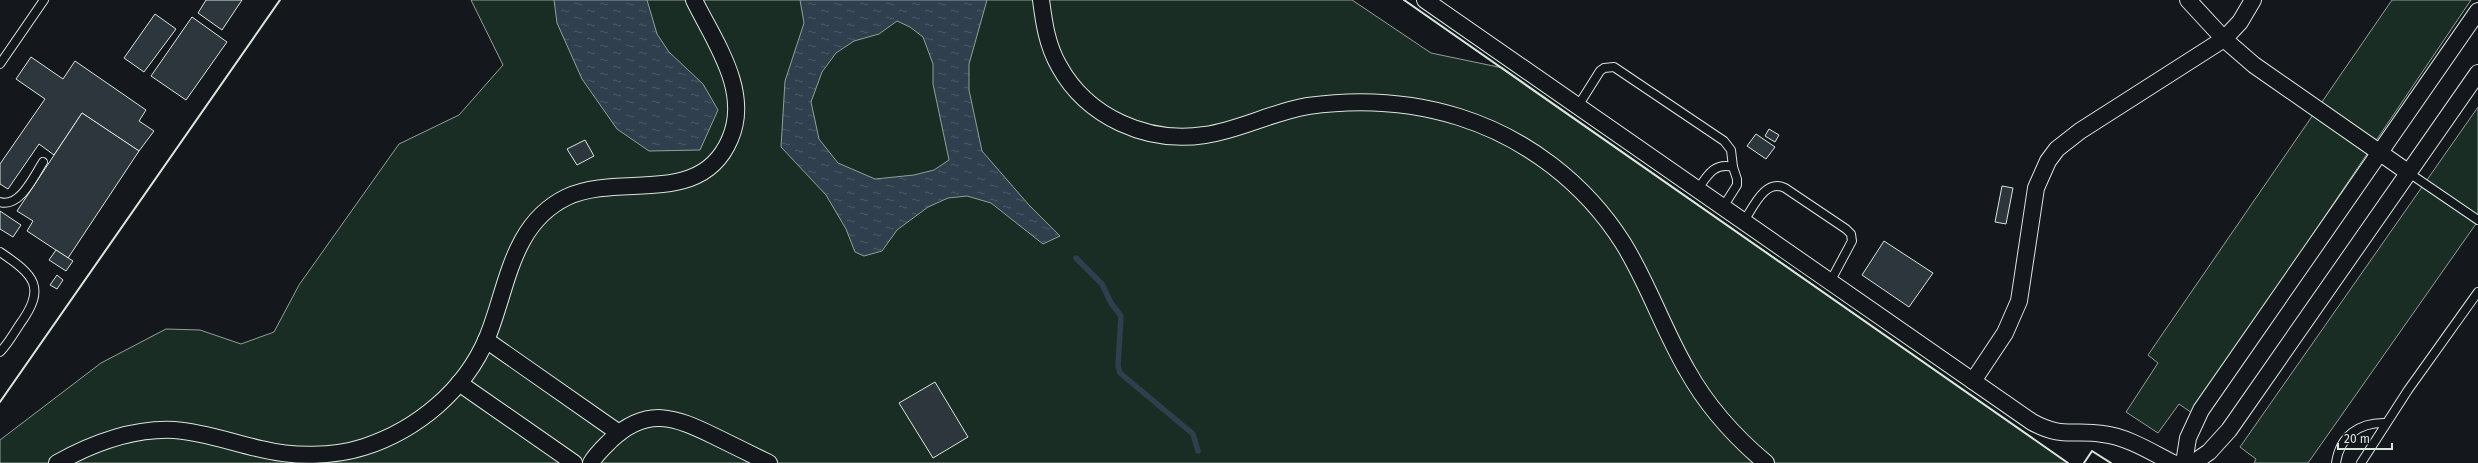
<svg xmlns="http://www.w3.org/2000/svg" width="2478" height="463" font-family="'Fira Sans',sans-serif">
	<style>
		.green { fill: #1a2d24; stroke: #939e99 }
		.water { fill: url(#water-ripples); stroke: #939e99; fill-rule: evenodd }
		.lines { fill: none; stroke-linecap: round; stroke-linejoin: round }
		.stream { stroke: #2f3f4d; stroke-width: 5.5 }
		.building { fill: #2c363c; stroke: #d8e6dc }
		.service-casing { stroke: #d8e6dc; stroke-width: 10 }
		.minor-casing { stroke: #d8e6dc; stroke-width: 18 }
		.service { stroke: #14181c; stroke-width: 8 }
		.minor { stroke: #14181c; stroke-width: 16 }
		.wall { stroke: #d8e6dc; stroke-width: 2 }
	</style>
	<defs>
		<pattern id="water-ripples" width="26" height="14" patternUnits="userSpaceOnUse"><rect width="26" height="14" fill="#2f3f4d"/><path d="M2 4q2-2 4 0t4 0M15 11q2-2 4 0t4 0" fill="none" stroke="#4c5b66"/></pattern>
	</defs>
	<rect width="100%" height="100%" fill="#14181c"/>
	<g class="green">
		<polygon points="471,0 1352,0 1431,53 1503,68 2068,463 0,463 0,440 101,363 166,329 200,330 241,344 274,332 299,285 399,144 459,115 503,65"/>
		<polygon points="2392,0 2471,0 2192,413 2179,404 2158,433 2126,412 2158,363 2148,355"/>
		<polygon points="2478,107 2478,221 2308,463 2254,463 2256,459 2240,447"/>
	</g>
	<g class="water">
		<polygon points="554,0 647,0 657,34 669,52 703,84 718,110 700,150 649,151 617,129 582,79 557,23"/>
		<path d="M800,0H987L969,64V90L982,151L1028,204L1060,236L1043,244L991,203L967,196L948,198L928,207L897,230L882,251L864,256L855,252L846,229L826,195L781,147L785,81L804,23ZM897,21L910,27L923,37L933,64V84L949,160L934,170L914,175L875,179L838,163L819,139L811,102L822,72L836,53L854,41L879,34Z"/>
	</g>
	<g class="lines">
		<polyline class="stream" points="1076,258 1102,284 1111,303 1121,316 1118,366 1120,373 1193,434 1198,451"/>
	</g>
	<g class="building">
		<polygon points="206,0 242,0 222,30 198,13"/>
		<polygon points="155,14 176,29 144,72 124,58"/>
		<polygon points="192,17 227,42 186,100 151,76"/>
		<polygon points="31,57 63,79 75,61 146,110 139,121 154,131 139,151 82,113 54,155 39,144 8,189 0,184 0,164 45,99 16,79"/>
		<polygon points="82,113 139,151 68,258 27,231 33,221 17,211"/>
		<polygon points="1769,129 1779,135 1775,142 1765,136"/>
		<polygon points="1756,134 1775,147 1766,159 1747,146"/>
		<polygon points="585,140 594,156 577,165 567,149"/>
		<polygon points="2002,186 2013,188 2006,224 1995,222"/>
		<polygon points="0,211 21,225 13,237 0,229"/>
		<polygon points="1884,241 1933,273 1909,307 1862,275"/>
		<polygon points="56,250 73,261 66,271 49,260"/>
		<polygon points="57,275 63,280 57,289 50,285"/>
		<polygon points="935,382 968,437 933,458 899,403"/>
	</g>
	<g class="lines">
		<defs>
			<g id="service">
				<polyline points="0,64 44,0"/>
				<polyline points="1578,106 1600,71 1604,68 1614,67 1724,141 1731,150 1733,167 1737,179 1737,185 1723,207"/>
				<polyline points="2409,173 2478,220"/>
				<path d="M1698,189C1707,176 1714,162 1733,167"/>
				<path d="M0,202C20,208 34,176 43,162"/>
				<path d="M1744,221C1753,208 1765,178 1785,188L1846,229L1851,234L1852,241L1830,282"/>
				<path d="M0,252C34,275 47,287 20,324C14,333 8,344 0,352"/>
				<path d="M2336,463C2340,436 2359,422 2386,423"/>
				<polyline points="2361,463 2408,390 2478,292"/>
			</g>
			<g id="minor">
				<path d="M1041,0C1044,23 1047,45 1059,66C1087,117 1147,144 1205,135C1240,130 1272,112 1308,106C1358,99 1411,102 1459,117C1526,138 1585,183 1623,243C1648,283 1663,329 1687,370C1707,406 1735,437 1766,463"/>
				<path d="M1425,0L2032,422C2063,439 2072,429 2103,434C2128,437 2151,452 2173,463"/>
				<polyline points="2188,0 2224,39 2254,65 2409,173"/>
				<polyline points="486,340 619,433"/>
				<polyline points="1973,381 2005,333 2019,301 2036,188 2048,161 2057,149 2080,131 2224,39 2240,22 2253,0"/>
				<polyline points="459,383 574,463"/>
				<path d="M57,463C93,443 132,428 174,430C204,432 233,443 261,449C293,457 333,457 364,447C417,430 465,390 487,338C508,287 511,224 567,197C621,172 701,208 730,139C751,91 714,41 694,0"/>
				<path d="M591,463C596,454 604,447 611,440C647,406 675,417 714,436C732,445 751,454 769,463"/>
				<polyline points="2184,463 2188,438 2201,410 2478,11"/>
				<polyline points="2193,463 2209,452 2229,430 2478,73"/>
			</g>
		</defs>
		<use href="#service" class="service-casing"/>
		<use href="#minor" class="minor-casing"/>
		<use href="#service" class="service"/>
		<use href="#minor" class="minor"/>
		<g class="wall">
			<polyline points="1404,0 2068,463"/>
			<polyline points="0,402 280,0"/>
			<polyline points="2084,463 2092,451 2111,463"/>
		</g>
	</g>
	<path d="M2338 443v6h54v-6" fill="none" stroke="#d8e6dc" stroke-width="2"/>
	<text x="2344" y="443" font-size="12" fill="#d8e6dc" stroke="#14181c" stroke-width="3" paint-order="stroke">20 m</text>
</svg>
